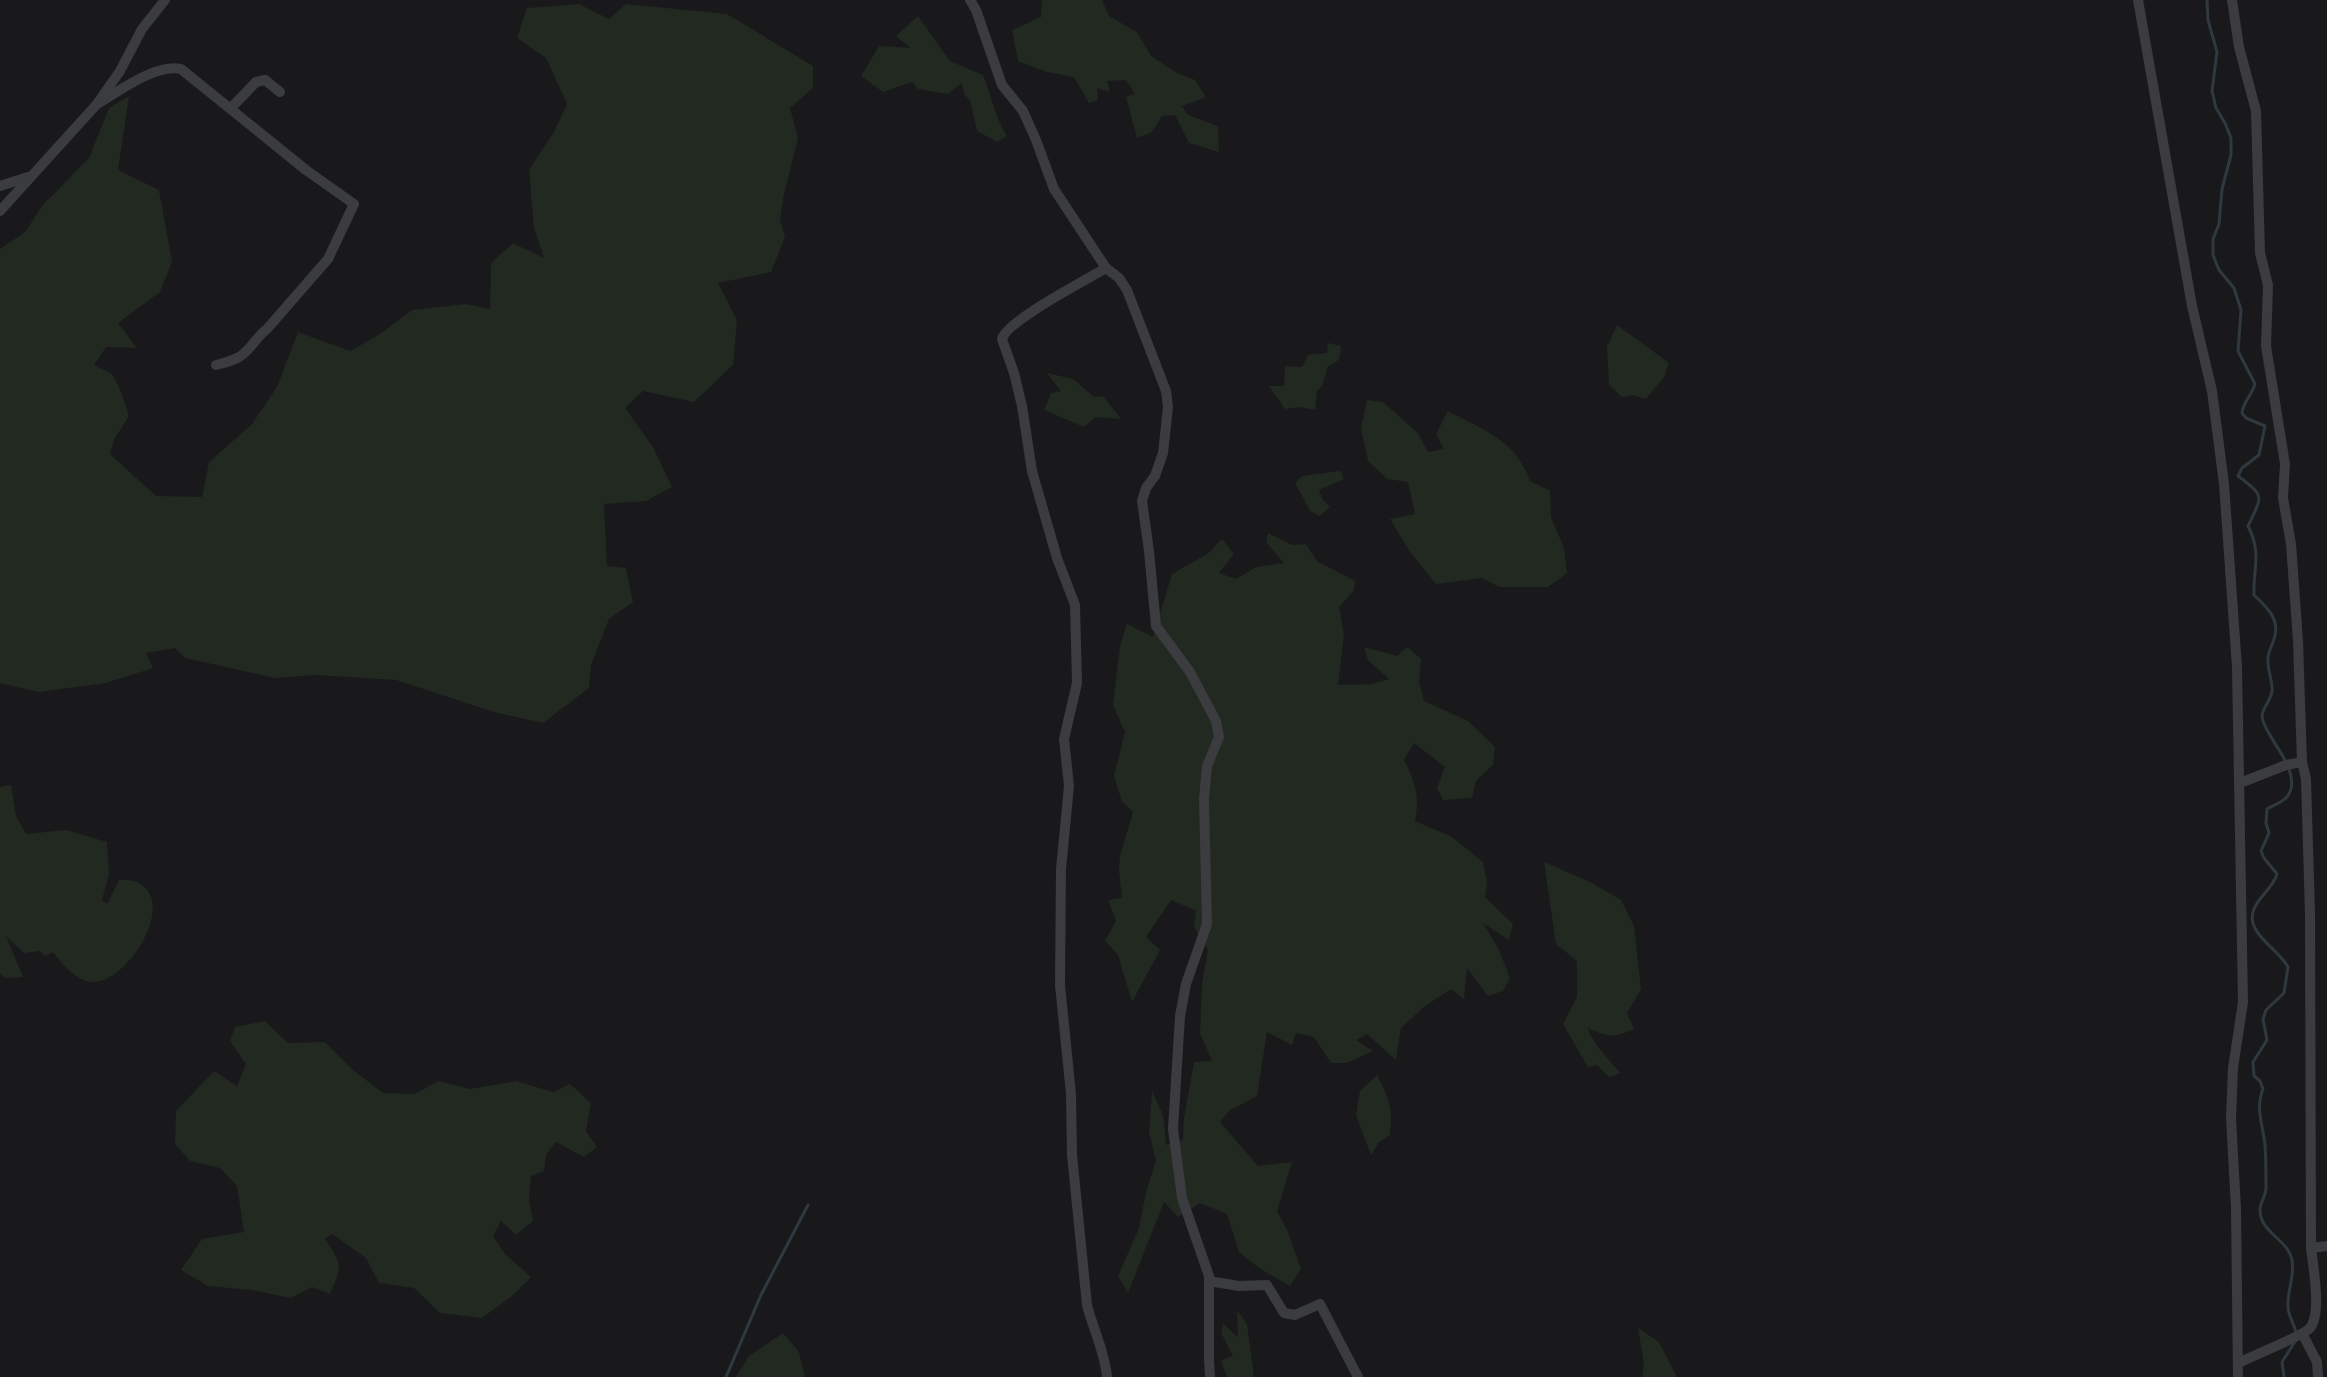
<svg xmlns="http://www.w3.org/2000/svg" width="2327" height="1377" font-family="'PT Sans Narrow',sans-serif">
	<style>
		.green { fill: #212921 }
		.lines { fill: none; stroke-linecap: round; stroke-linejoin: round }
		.stream { stroke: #2f393f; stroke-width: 3 }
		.street { stroke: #3a3c40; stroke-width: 10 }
	</style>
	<rect width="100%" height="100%" fill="#19191b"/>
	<g class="green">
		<polygon points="1042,0 1102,0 1109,16 1137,32 1151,56 1177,73 1195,80 1206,97 1182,106 1188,115 1218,126 1219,152 1189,143 1175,115 1162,116 1152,132 1137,138 1126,97 1135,94 1126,80 1107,81 1110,92 1097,88 1098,100 1089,103 1074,77 1047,72 1018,61 1012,30 1041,17"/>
		<polygon points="579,4 609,19 626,4 727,14 813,66 813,88 790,108 798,138 784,194 780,219 785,237 771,272 718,283 737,320 733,365 694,402 643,391 625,408 653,447 672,487 646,501 604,504 607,566 626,568 633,602 609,619 591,665 589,688 543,723 494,712 396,680 317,675 275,678 185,658 175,648 146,653 153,668 106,683 39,692 0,683 0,249 25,232 43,205 89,158 109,108 129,96 118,170 159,190 172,262 160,292 118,323 137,348 106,347 94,365 112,374 120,389 129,416 114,440 110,454 156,496 202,497 209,462 252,424 277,387 298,332 350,351 380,334 412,310 466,304 490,309 491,263 513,243 544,258 534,228 529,170 555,130 567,104 546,58 517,38 527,8"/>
		<path d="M918,16L950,61L983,75C991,95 995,118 1007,136L997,142L977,131L970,100L965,95L961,83L948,94L918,89L912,82L883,92L861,76L879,46L911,48L896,36Z"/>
		<polygon points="1617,325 1669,363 1664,377 1646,399 1633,395 1622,397 1609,385 1607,347"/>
		<polygon points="1328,343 1341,346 1339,360 1328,366 1322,386 1317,391 1315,410 1299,407 1285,409 1269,386 1284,386 1285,366 1302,367 1308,355 1327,353"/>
		<polygon points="1047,373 1073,379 1094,397 1103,396 1121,419 1096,417 1084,427 1044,410 1051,393 1061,391"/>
		<path d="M1367,400L1383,402L1418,433L1428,452L1444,449L1436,434L1448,411C1483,430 1516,440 1530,481L1550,491L1551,517L1564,548L1567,573L1548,587H1499L1482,578L1436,584L1410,552L1390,519L1415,514L1408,482L1387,479L1368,461L1361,428Z"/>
		<polygon points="1340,471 1344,479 1319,490 1323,500 1330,507 1320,516 1310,511 1295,483 1302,476"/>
		<path d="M1268,533L1292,545L1306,544L1317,561L1355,581L1354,590L1339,607L1344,635L1338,685L1372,684L1389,679L1368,660L1364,647L1397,656L1407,647L1421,659L1419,683L1424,701L1468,721L1495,747L1493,765L1476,781L1472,798L1443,800L1437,788L1445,767L1414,743L1404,760C1415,781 1420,797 1415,821L1452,837L1483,862L1487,883L1485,897L1513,924L1509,940L1483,923L1499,950L1510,978L1503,991L1488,996L1467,968L1464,999L1451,989L1425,1006L1401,1028L1396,1060L1367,1034L1356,1040L1373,1051L1347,1063H1331L1314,1037L1296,1033L1292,1045L1267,1032L1257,1096L1229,1111L1220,1122L1258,1166L1292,1162L1277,1211L1288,1232L1301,1269L1290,1286L1259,1268L1239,1252L1227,1214L1200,1203L1178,1217L1164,1202L1128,1293L1118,1276L1139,1228L1146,1192L1156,1161L1149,1132L1152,1091L1163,1115L1166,1145L1183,1140L1184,1118L1194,1062L1212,1061L1200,1033L1202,984L1208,950L1194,927L1196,911L1171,900L1146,937L1160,950L1132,1002L1118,955L1105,941L1116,921L1108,900L1122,898L1119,870L1120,856L1133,812L1122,802L1114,776L1125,732L1113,705L1120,646L1127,624L1153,637L1172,574L1210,552L1222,539L1234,554L1219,573L1236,579L1256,567L1284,563L1266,542Z"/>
		<path d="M11,785L16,816L26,834L66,830L107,842L109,874L102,900L107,904L119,880C124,880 132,880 137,882C179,901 128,983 93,982C76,981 62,964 53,952L45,956L40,951L24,953L6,936L23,977L6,978L0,974V787Z"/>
		<path d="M1544,862L1592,883L1621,900L1634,926L1641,989L1627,1013L1634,1029C1613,1039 1607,1036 1587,1028L1597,1046L1620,1073L1609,1077L1597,1065L1588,1067L1563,1024L1577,997V961L1556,944Z"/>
		<path d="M265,1021L288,1043L325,1042L353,1070L383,1093L415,1094L438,1081L470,1089L516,1081L553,1092L570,1084L591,1103L586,1131L597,1147L584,1157L556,1142L546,1155L544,1171L531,1176L529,1199L533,1221L516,1235L501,1221L493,1236L505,1254L531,1277L512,1296L482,1318L440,1313L414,1288L379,1283L366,1258L332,1234L325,1239C343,1265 342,1266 330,1294L312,1287L291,1298L251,1290L208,1286L181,1270L202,1239L244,1232L237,1186L220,1168L190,1161L175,1144L176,1111L214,1071L237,1086L246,1064L230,1041L235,1027Z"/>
		<path d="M1377,1075C1389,1098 1393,1110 1390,1135L1379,1142L1371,1155L1356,1115L1360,1091Z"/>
		<polygon points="1237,1310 1247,1324 1254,1377 1227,1377 1221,1360 1233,1356 1221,1333 1223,1324 1238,1337"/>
		<polygon points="1638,1328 1659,1342 1677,1377 1642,1377 1644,1364"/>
		<polygon points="783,1333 799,1352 805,1377 736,1377 749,1356"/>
	</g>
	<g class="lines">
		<g class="stream">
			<path d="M2207,0L2208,20L2217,52L2212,91L2216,108L2225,123L2231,138V155L2222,189L2219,224L2213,239V255L2219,270L2234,288L2241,310L2238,351L2255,384C2252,395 2243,402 2242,413L2246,418L2265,426L2259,455L2242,468L2238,476C2266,497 2262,496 2248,526C2262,553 2253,568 2254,595C2268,608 2282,621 2273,642C2271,648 2268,652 2268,659C2267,670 2273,681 2272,691C2271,702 2259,710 2263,721C2270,742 2296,765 2291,789C2288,801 2277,803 2267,809L2266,823L2269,833L2261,851L2264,858L2277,874C2273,888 2259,896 2254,909C2244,933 2279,949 2288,967L2284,993L2266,1010L2263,1019L2267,1040L2253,1062L2254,1076L2260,1081L2263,1089C2255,1108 2263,1125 2265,1145C2266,1159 2266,1173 2266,1188C2266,1196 2260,1202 2260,1210C2260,1233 2288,1239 2292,1260C2295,1276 2287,1291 2288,1307C2288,1316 2295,1324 2296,1334"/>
			<polyline points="726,1377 761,1295 808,1205"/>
			<polyline points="2284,1377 2282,1362 2296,1340"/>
		</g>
		<g class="street">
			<polyline points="970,0 976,10 1002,85 1023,111 1036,140 1054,189 1106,268 1119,278 1127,290 1166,391 1168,407 1163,453 1155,476 1146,488 1142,501 1149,551 1156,626 1190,672 1216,721 1219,737 1207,766 1204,799 1207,924 1186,984 1180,1016 1173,1129 1182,1198 1209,1276 1209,1360 1210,1377"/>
			<polyline points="2138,0 2192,306 2212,391 2224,484 2237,667 2243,1002 2233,1068 2231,1118 2236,1209 2238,1377"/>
			<path d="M2232,0L2239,47L2256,111L2260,253L2268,285L2266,346L2285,464L2283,498L2291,544L2298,641L2302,762L2306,779L2310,914L2311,1248C2313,1266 2322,1314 2310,1328C2303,1336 2252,1356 2238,1363"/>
			<path d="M97,104C118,92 156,63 181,69L306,170L354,204L328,259L267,329C256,337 251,350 239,357C233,361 224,363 216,365"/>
			<polyline points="231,108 256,82 265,80 280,92"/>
			<polyline points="0,186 28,177"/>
			<polyline points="0,211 97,104 120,71 142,29 165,0"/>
			<path d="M1106,268C1086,280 1008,320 1002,339L1014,373L1022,406L1032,471L1057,558L1075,605L1077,683L1064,739L1069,786L1061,869L1060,985L1071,1094L1072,1155L1087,1305C1093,1329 1105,1352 1107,1377"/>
			<polyline points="2240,783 2286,765 2302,762"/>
			<polyline points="2311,1248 2327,1246"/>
			<polyline points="1209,1281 1239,1286 1267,1285 1284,1313 1295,1315 1320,1304 1358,1377"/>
			<polyline points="2303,1335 2317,1362 2318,1377"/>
		</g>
	</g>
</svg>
